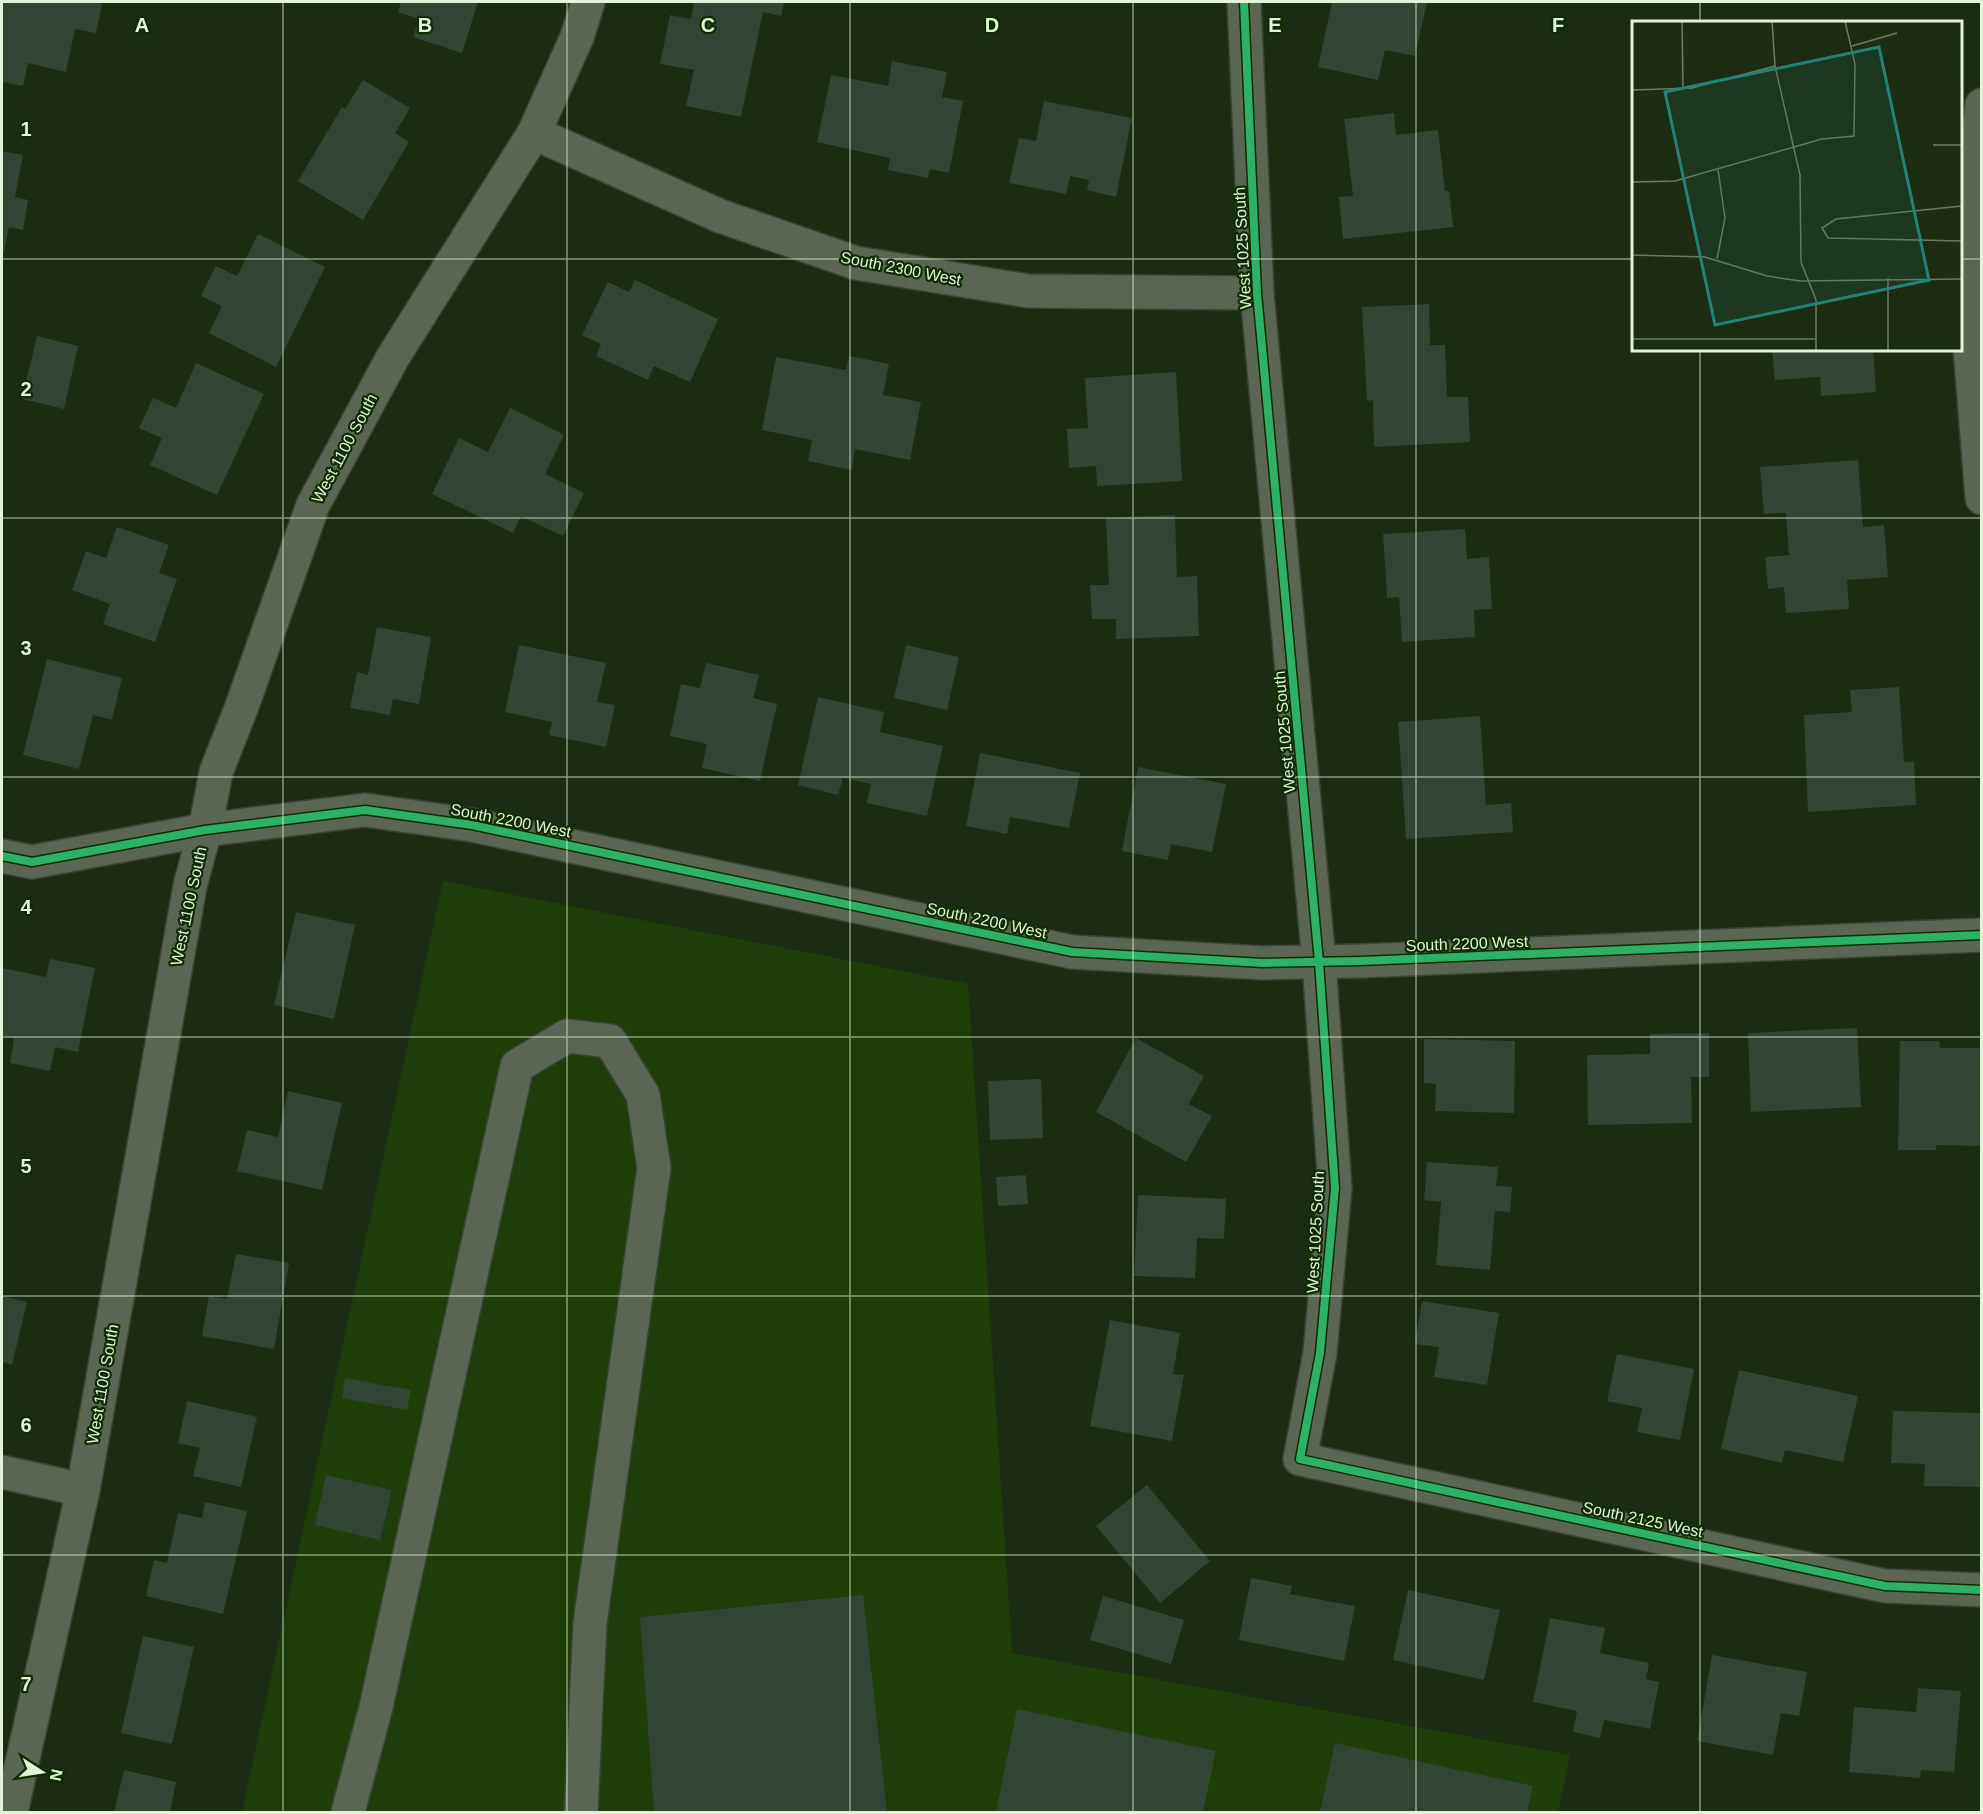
<svg xmlns="http://www.w3.org/2000/svg" width="1983" height="1814" font-family="Helvetica,sans-serif">
	<style>
		.built { fill: #1e3d09 }
		.building { fill: #324433 }
		.lines { fill: none; stroke-linecap: round; stroke-linejoin: round }
		.minor-casing { stroke: #384432; stroke-width: 36 }
		.minor { stroke: #5a6653; stroke-width: 33 }
		.cycleway-casing { stroke: #0f2c00; stroke-width: 11 }
		.cycleway { stroke: #2db169; stroke-width: 8 }
		.grid { fill: none; stroke: #e1f3d9; stroke-width: 1.5; stroke-opacity: 0.55 }
		.labels { text-anchor: middle; stroke-width: 4.5; stroke-linejoin: round; paint-order: stroke }
		.street-label { font-size: 16px; fill: #e1f3d9; stroke: #0f2c00 }
		.inset-road { fill: none; stroke: #6b7c62; stroke-width: 1.5 }
		.view { fill: #248279; fill-opacity: 0.15; stroke: #248279; stroke-width: 3 }
		.inset-edge { fill: none; stroke: #e1f3d9; stroke-width: 3 }
		.grid-label { font-size: 20px; text-anchor: middle; font-weight: bold; fill: #e1f3d9; stroke: #0f2c00; stroke-width: 4.5; stroke-linejoin: round; paint-order: stroke }
	</style>
	<rect width="100%" height="100%" fill="#1c2c12"/>
	<polygon class="built" points="443,881 968,984 1012,1653 1570,1755 1558,1812 242,1812"/>
	<g class="building">
		<polygon points="2,2 92,2 102,4 96,33 75,29 66,72 28,63 23,86 2,82"/>
		<polygon points="401,2 478,2 462,53 413,37 419,19 398,12"/>
		<polygon points="694,2 784,2 781,16 763,12 741,117 686,106 694,70 660,64 670,15 691,19"/>
		<polygon points="1332,2 1427,2 1415,56 1385,50 1378,80 1318,67"/>
		<polygon points="892,61 947,72 942,97 963,101 949,173 930,169 928,178 888,170 890,158 817,142 831,75 888,86"/>
		<polygon points="363,80 410,108 395,133 409,142 363,220 298,181 342,107 345,109"/>
		<polygon points="1044,101 1132,118 1116,197 1087,190 1089,180 1070,176 1066,194 1009,183 1019,138 1036,141"/>
		<polygon points="1394,113 1396,135 1438,130 1445,191 1449,191 1453,227 1343,239 1339,197 1353,196 1344,119"/>
		<polygon points="2,151 23,155 15,197 28,200 23,230 9,227 4,253 2,253"/>
		<polygon points="258,234 325,267 276,367 209,333 222,306 201,296 216,266 237,276"/>
		<polygon points="635,280 718,319 690,382 654,366 648,380 596,356 601,344 582,335 608,282 629,292"/>
		<polygon points="1429,304 1430,345 1445,345 1447,397 1468,397 1470,442 1374,447 1373,400 1367,401 1362,307"/>
		<polygon points="37,336 78,346 64,409 22,399"/>
		<polygon points="1772,350 1873,350 1876,392 1821,396 1820,377 1775,380"/>
		<polygon points="849,356 889,364 883,395 921,402 910,460 855,449 852,470 808,461 812,440 762,430 776,357 846,370"/>
		<polygon points="196,363 264,394 217,495 150,465 162,438 139,428 153,398 176,408"/>
		<polygon points="1176,372 1182,481 1097,486 1096,466 1069,468 1067,429 1088,428 1085,378"/>
		<polygon points="510,408 564,435 545,474 584,493 563,536 521,516 513,533 432,494 459,438 488,452"/>
		<polygon points="1858,460 1863,527 1884,525 1888,577 1847,580 1849,609 1786,613 1784,587 1768,589 1765,557 1789,555 1786,513 1764,514 1760,467"/>
		<polygon points="1175,515 1177,577 1197,576 1199,636 1116,639 1116,619 1092,619 1090,585 1109,585 1106,518"/>
		<polygon points="117,527 169,545 159,573 177,579 155,642 103,624 110,604 72,590 86,551 106,558"/>
		<polygon points="1465,529 1467,559 1489,557 1492,609 1474,610 1475,637 1402,642 1399,597 1387,598 1383,534"/>
		<polygon points="377,627 431,637 419,704 393,699 390,715 350,708 357,672 368,675"/>
		<polygon points="519,645 606,663 597,702 615,705 606,747 549,735 552,722 505,712"/>
		<polygon points="906,645 959,657 947,710 894,698"/>
		<polygon points="47,659 122,678 112,720 93,715 79,769 23,755"/>
		<polygon points="706,663 759,675 753,698 777,704 760,781 702,768 707,744 670,736 681,684 700,688"/>
		<polygon points="1899,687 1904,762 1914,761 1916,805 1808,812 1804,715 1852,712 1850,690"/>
		<polygon points="818,697 884,712 880,732 943,746 927,816 867,803 871,784 843,778 838,795 798,785"/>
		<polygon points="1480,716 1486,805 1511,803 1513,832 1406,839 1398,722"/>
		<polygon points="980,753 1080,773 1069,828 1010,817 1007,834 966,826"/>
		<polygon points="1138,767 1226,784 1212,852 1171,844 1168,860 1122,851"/>
		<polygon points="296,912 355,925 334,1019 274,1005"/>
		<polygon points="50,959 95,968 78,1052 55,1047 50,1071 10,1063 14,1039 2,1036 2,968 46,977"/>
		<polygon points="1857,1028 1861,1107 1751,1112 1748,1033"/>
		<polygon points="1709,1033 1709,1077 1691,1077 1692,1123 1588,1125 1587,1055 1650,1054 1650,1034"/>
		<polygon points="1136,1038 1204,1076 1189,1104 1212,1116 1186,1162 1096,1112"/>
		<polygon points="1424,1039 1515,1041 1514,1113 1435,1111 1436,1084 1424,1083"/>
		<polygon points="1900,1041 1939,1041 1940,1048 1982,1048 1982,1146 1936,1145 1936,1150 1898,1150"/>
		<polygon points="1041,1079 1043,1138 990,1140 988,1081"/>
		<polygon points="288,1091 342,1103 322,1190 237,1171 247,1130 278,1137"/>
		<polygon points="1427,1162 1498,1167 1496,1186 1512,1187 1510,1212 1495,1211 1490,1270 1436,1265 1441,1202 1424,1200"/>
		<polygon points="1026,1175 1028,1204 998,1206 996,1177"/>
		<polygon points="1138,1195 1226,1199 1224,1239 1197,1238 1195,1278 1134,1276"/>
		<polygon points="236,1254 289,1263 274,1349 202,1336 209,1296 227,1299"/>
		<polygon points="2,1296 27,1302 12,1365 2,1362"/>
		<polygon points="1422,1301 1499,1313 1487,1385 1434,1377 1439,1347 1415,1344"/>
		<polygon points="1110,1320 1180,1333 1173,1374 1184,1375 1172,1441 1090,1426"/>
		<polygon points="1617,1354 1694,1369 1680,1440 1637,1432 1642,1408 1607,1401"/>
		<polygon points="1739,1370 1858,1396 1843,1462 1785,1450 1782,1463 1721,1449"/>
		<polygon points="345,1378 411,1390 407,1410 342,1398"/>
		<polygon points="187,1401 257,1417 241,1487 193,1476 200,1448 178,1443"/>
		<polygon points="1893,1411 1982,1413 1982,1487 1924,1486 1925,1464 1891,1463"/>
		<polygon points="326,1475 392,1490 380,1540 315,1525"/>
		<polygon points="1147,1485 1210,1561 1160,1603 1096,1526"/>
		<polygon points="205,1502 247,1511 223,1614 146,1596 154,1560 167,1563 178,1513 202,1518"/>
		<polygon points="1251,1578 1292,1586 1290,1594 1355,1606 1344,1661 1239,1640"/>
		<polygon points="1408,1590 1500,1610 1484,1680 1393,1660"/>
		<polygon points="863,1595 887,1812 654,1812 640,1617"/>
		<polygon points="1103,1596 1184,1620 1171,1664 1090,1640"/>
		<polygon points="1550,1618 1605,1628 1600,1653 1649,1663 1646,1679 1659,1682 1650,1729 1604,1720 1600,1738 1573,1732 1577,1711 1533,1702"/>
		<polygon points="143,1636 194,1647 172,1744 121,1733"/>
		<polygon points="1712,1655 1807,1672 1799,1716 1781,1713 1773,1755 1697,1741"/>
		<polygon points="1918,1688 1961,1691 1954,1772 1921,1770 1920,1778 1849,1772 1854,1707 1916,1712"/>
		<polygon points="1017,1709 1216,1751 1203,1812 996,1812"/>
		<polygon points="1335,1743 1533,1786 1527,1812 1320,1812"/>
		<polygon points="124,1770 176,1782 170,1812 114,1812"/>
	</g>
	<g class="lines">
		<defs>
			<g id="minor">
				<polyline points="1244,2 1257,293 1319,962 1335,1188 1320,1353 1300,1459 1885,1586 1982,1590"/>
				<polyline points="1982,105 1971,225 1969,335 1982,498"/>
				<polyline points="534,133 720,216 856,263 1028,291 1257,293"/>
				<polyline points="2,856 32,862 205,830 365,810 472,825 1072,952 1263,963 1361,961 1982,935"/>
				<polyline points="2,1472 83,1490"/>
				<polyline points="11,1812 83,1490 190,886 205,830 216,772 242,706 313,505 393,357 534,133 577,37 588,2"/>
				<polyline points="348,1812 376,1707 517,1066 567,1036 610,1041 643,1095 654,1168 590,1623 581,1812"/>
			</g>
		</defs>
		<use href="#minor" class="minor-casing"/>
		<use href="#minor" class="minor"/>
		<defs>
			<g id="cycleway">
				<polyline points="1244,2 1257,293 1319,962 1335,1188 1320,1353 1300,1459 1885,1586 1982,1590"/>
				<polyline points="2,856 32,862 205,830 365,810 472,825 1072,952 1263,963 1361,961 1982,935"/>
			</g>
		</defs>
		<use href="#cycleway" class="cycleway-casing"/>
		<use href="#cycleway" class="cycleway"/>
	</g>
	<path class="grid" d="M283,2V1812M567,2V1812M850,2V1812M1133,2V1812M1416,2V1812M1700,2V22M2,259H1634M1960,259H1982M1700,350V1812M2,518H1982M2,777H1982M2,1037H1982M2,1296H1982M2,1555H1982"/>
	<g class="labels">
		<g class="street-label">
			<text transform="translate(1242 248) rotate(-93)" y="6">West 1025 South</text>
			<text transform="translate(901 268) rotate(11)" y="6">South 2300 West</text>
			<text transform="translate(344 448) rotate(-62)" y="6">West 1100 South</text>
			<text transform="translate(1284 732) rotate(-95)" y="6">West 1025 South</text>
			<text transform="translate(511 820) rotate(11)" y="6">South 2200 West</text>
			<text transform="translate(188 906) rotate(-78)" y="6">West 1100 South</text>
			<text transform="translate(987 920) rotate(12)" y="6">South 2200 West</text>
			<text transform="translate(1467 943) rotate(-2)" y="6">South 2200 West</text>
			<text transform="translate(1315 1232) rotate(-87)" y="6">West 1025 South</text>
			<text transform="translate(102 1384) rotate(-80)" y="6">West 1100 South</text>
			<text transform="translate(1643 1519) rotate(12)" y="6">South 2125 West</text>
		</g>
	</g>
	<g transform="translate(1632 21)">
		<rect width="330" height="330" fill="#1c2c12"/>
		<path class="inset-road" d="M50,0L51,68M140,0L143,45L168,154L169,241L184,279V330M220,25L265,12M0,69L60,67L143,45M301,124H330M0,161L43,160L190,118L222,115L223,43L213,0M330,185L204,198L190,207L196,217L330,220M0,234L73,236L135,255L168,260L330,258M85,238L93,197L86,149M0,318H184M256,330V257"/>
		<path class="view" d="M247,26L297,259L83,304L33,71Z"/>
		<rect width="330" height="330" class="inset-edge"/>
	</g>
	<g class="grid-label">
		<text x="142" y="32">A</text>
		<text x="425" y="32">B</text>
		<text x="708" y="32">C</text>
		<text x="992" y="32">D</text>
		<text x="1275" y="32">E</text>
		<text x="1558" y="32">F</text>
		<text x="26" y="136">1</text>
		<text x="26" y="396">2</text>
		<text x="26" y="655">3</text>
		<text x="26" y="914">4</text>
		<text x="26" y="1173">5</text>
		<text x="26" y="1432">6</text>
		<text x="26" y="1691">7</text>
	</g>
	<rect width="1983" height="1814" fill="none" stroke="#e1f3d9" stroke-width="6"/>
	<g transform="translate(42 1772) rotate(102)" stroke="#0f2c00" stroke-width="4.5" paint-order="stroke">
	<path d="M0-4.5L10 22L0 15L-10 22Z" fill="#e1f3d9"/>
	<text y="-9" font-size="16" font-weight="bold" text-anchor="middle" fill="#e1f3d9">N</text>
	</g>
</svg>
